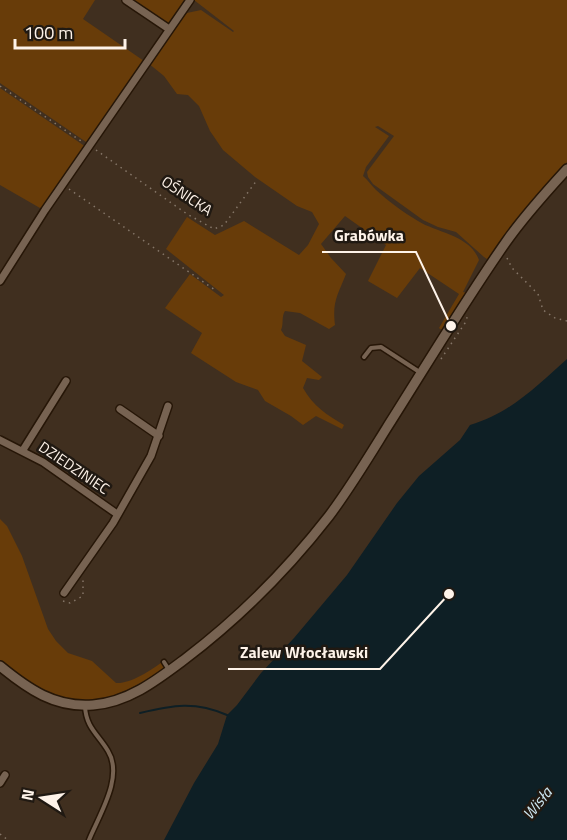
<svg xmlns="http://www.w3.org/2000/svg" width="567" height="840" font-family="'Titillium Web',sans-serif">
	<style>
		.green { fill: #683c09 }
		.water { fill: #0e1f25 }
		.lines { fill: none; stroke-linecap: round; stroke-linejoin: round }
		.stream { stroke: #0e1f25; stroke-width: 2 }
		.lane-casing { stroke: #261607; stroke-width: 7 }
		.street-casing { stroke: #261607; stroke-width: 10 }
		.secondary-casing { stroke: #261607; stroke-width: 12 }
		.path { stroke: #857668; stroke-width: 1.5; stroke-dasharray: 1.5 4.5; stroke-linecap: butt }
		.lane { stroke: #776352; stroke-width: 4 }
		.street { stroke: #776352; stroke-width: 7 }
		.secondary { stroke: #776352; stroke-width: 9 }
		.labels { text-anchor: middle; stroke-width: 5; stroke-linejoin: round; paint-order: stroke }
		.street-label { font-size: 15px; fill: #fef3e9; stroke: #201912 }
		.water-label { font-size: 16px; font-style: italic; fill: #cde7f2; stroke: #201912 }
		.leader { fill: none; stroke: #fef3e9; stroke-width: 2 }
		.callout-dot { fill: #fef3e9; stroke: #201912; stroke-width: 2 }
		.callout-label { font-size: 16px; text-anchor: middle; font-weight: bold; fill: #fef3e9; stroke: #201912; stroke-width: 5; stroke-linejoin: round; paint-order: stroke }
	</style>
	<rect width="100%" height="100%" fill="#402f1f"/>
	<g class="green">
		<polygon points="0,0 95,0 83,19 144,61 89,144 0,83"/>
		<polygon points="129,0 186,0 172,22 165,24"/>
		<path d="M194,0H567V162L527,207L491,257L487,259L484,257L456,232L438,227L423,220L373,184L368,177L367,172L394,136L378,126L375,127L389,136L366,167L363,176C368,180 371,185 376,190C388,201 403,212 418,221C437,233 470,235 479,260L463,292L467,293L443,331L439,328L459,294L420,268L397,298L368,281L386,245L345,216L321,244L331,258L346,274C338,295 332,301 335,325L329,329L300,313L285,311C281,317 284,324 281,330L285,336L306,345L302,361L322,377L319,380L307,378L303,388C313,406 327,415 344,425L342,429L316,416L303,425L291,416L265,401L258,390L236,382L191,353L202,333L165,308L190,274L221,297L224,295L166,249L187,217L215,235L244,221L299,255L308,245L319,224L312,212L297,206L255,177L223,150L210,131L199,106L188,95L177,94L164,76L148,63L182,14L201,10L233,32L234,31Z"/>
		<polygon points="0,88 86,147 44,206 40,208 0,185"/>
		<path d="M0,519L7,526L22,556L48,629L56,641L68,653L92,661L116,683C130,684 150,671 162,662L165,667C128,693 90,713 45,692C28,684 14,671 0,660Z"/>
	</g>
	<path class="water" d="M567,359V840H164L194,783L218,744L227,715L237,705L261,673L294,638L347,575L397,503L419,476L460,440L470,425C509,414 537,386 567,359Z"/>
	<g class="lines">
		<path class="stream" d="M140,713C173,705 195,701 227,715"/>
		<defs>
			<g id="lane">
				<polyline points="364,357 371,348 381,347 421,373"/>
				<polyline points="164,662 169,670"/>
				<path d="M85,706C86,728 98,734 108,751C124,777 99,815 89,840"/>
			</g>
			<g id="street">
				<polyline points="126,0 169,29"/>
				<polyline points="0,281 45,210 190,0"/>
				<polyline points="120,409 159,436"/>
				<polyline points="0,440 43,462 117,514"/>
				<polyline points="23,450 66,381"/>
				<polyline points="64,593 113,523 151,456 168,406"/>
				<polyline points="0,783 5,775"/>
			</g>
			<path id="secondary" d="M0,666C28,689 55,708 93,705C129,702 157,680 185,659C239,618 287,570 329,516C350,488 368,458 386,429C426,366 464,302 506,242C524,216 546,192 567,169"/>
		</defs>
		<use href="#lane" class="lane-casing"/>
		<use href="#street" class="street-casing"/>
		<use href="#secondary" class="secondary-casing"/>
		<g class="path">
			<polyline points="0,86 84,143"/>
			<polyline points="96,150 187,214 214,229 224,225 257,180"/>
			<polyline points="69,189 215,290"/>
			<polyline points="507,258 512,268 538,294 543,310 555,318 567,321"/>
			<polyline points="441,359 465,323 468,315"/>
			<polyline points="63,601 70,603 83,596 83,579"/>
			<polyline points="0,834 8,840"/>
		</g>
		<use href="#lane" class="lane"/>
		<use href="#street" class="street"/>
		<use href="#secondary" class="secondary"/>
	</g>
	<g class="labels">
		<g class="street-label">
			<text transform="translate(187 196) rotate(34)" y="5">OŚNICKA</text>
			<text transform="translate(74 468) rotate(34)" y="5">DZIEDZINIEC</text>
		</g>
		<g class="water-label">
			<text transform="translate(537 803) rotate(-51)" y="6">Wisła</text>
		</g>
	</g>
	<path class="leader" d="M451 326L416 252H322M449 594L380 669H228"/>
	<g class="callout-dot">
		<circle cx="451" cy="326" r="6"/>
		<circle cx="449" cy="594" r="6"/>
	</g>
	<g class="callout-label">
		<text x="369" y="241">Grabówka</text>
		<text x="304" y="658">Zalew Włocławski</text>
	</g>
	<g transform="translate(42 798) rotate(282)" stroke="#201912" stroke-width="4.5" paint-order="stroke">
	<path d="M0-4.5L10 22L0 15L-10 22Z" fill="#fef3e9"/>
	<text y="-9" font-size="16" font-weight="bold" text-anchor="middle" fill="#fef3e9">N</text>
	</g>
	<path d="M15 39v9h110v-9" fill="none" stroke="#fef3e9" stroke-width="3"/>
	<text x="24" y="39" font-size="18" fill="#fef3e9" stroke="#201912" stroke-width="4.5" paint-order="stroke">100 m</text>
</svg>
